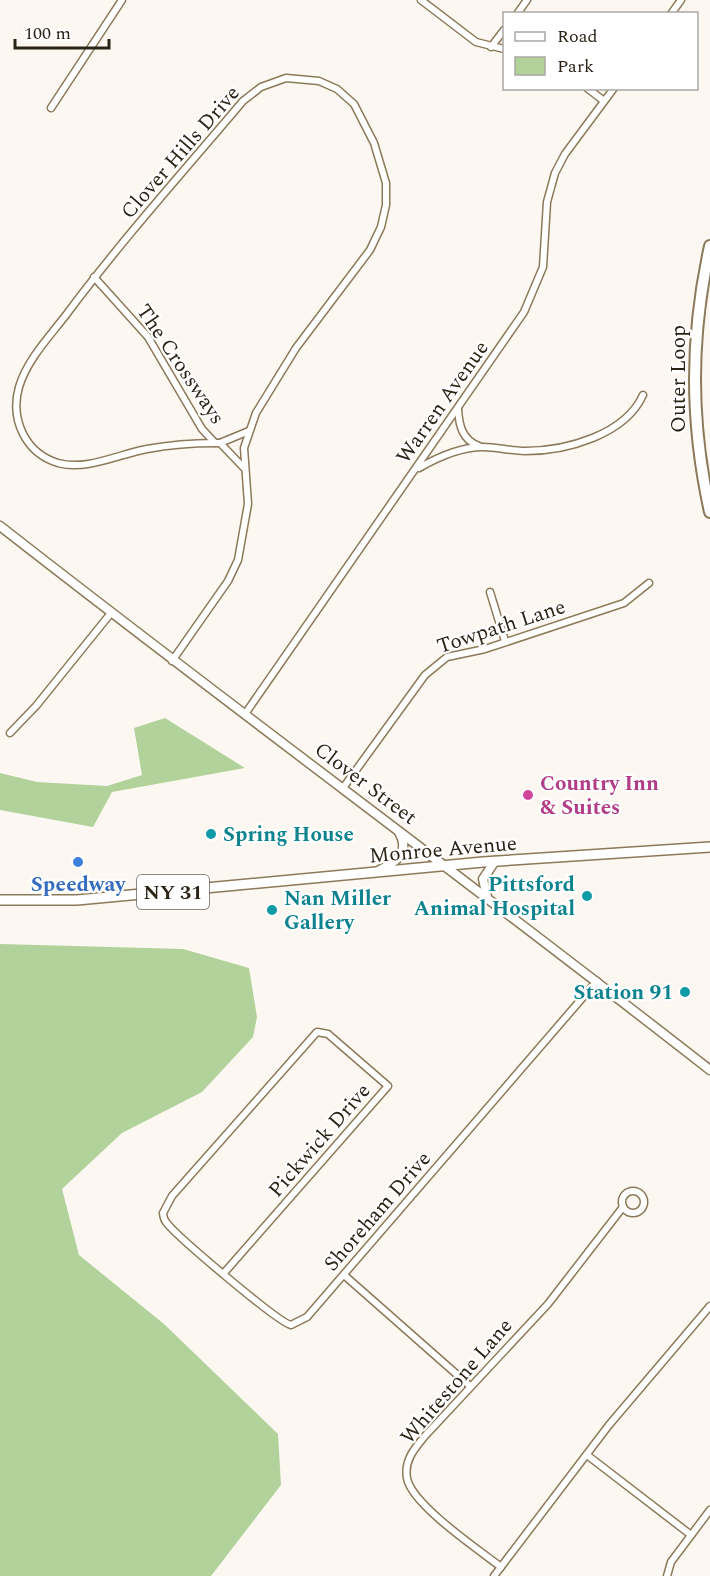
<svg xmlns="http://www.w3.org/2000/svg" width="710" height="1576" font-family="Spectral,serif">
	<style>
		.green { fill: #b2d29b }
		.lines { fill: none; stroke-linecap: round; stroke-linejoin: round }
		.minor-casing { stroke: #8c795a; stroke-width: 9 }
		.secondary-casing { stroke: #8c795a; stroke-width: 11 }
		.primary-casing { stroke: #8c795a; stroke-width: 12 }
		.motorway-casing { stroke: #8c795a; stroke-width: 14 }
		.minor { stroke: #fff; stroke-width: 6 }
		.secondary { stroke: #fff; stroke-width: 8 }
		.primary { stroke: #fff; stroke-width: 9 }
		.motorway { stroke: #fff; stroke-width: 10 }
		.hotel-dot { fill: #d1479c; stroke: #fff; stroke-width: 2 }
		.culture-dot { fill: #0f9aa8; stroke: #fff; stroke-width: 2 }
		.shop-dot { fill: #3f7fe0; stroke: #fff; stroke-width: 2 }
		.labels { text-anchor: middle; stroke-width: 4.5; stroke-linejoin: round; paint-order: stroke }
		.shield { fill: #fff; stroke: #6b655c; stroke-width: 1.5 }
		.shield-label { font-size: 20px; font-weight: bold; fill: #2b2316 }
		.street-label { font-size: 21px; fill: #2b2316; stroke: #fff }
		.hotel-label { font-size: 21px; font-weight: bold; fill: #b23c85; stroke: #fff; text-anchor: start }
		.culture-label { font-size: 21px; font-weight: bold; fill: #0d838f; stroke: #fff; text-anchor: start }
		.shop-label { font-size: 21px; font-weight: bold; fill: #366cbe; stroke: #fff }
	</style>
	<rect width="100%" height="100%" fill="#fcf8f1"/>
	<g class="green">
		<polygon points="165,718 245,768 112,792 93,827 0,810 0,773 37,782 107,786 142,775 134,728"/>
		<polygon points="0,944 183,949 249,968 257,1017 253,1037 202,1092 122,1133 62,1189 79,1255 164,1324 278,1434 281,1485 211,1576 0,1576"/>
	</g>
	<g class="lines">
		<defs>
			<g id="minor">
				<polyline points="421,0 476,42 504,49"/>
				<polyline points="517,14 527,0"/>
				<polyline points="671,14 681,0"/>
				<polyline points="491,47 504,30"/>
				<polyline points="587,88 604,101"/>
				<polyline points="51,108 122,0"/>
				<polyline points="94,277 148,337 202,429 215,443"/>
				<path d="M458,409C459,425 462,440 479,446"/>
				<polyline points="220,443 249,431"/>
				<path d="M419,468C438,457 461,447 483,447C497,447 511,451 525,451C566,451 625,435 643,395"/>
				<polyline points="490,592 505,641"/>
				<path d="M172,661L228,581L238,560L248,504L244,448L256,413L296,348L370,250L381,227L386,205V183L374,143L354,104L337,89L319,81L286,78L261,87L243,101C183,172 121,241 66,315C49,337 27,360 19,387C10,419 25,453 58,463C87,471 119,454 147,449C169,445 192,443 215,443H220L245,469"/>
				<polyline points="245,714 524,312 543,267 547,202 555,173 565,154 614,88"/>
				<polyline points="10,733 36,706 111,613"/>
				<polyline points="343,788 425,675 447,657 485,649 624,603 649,583"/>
				<circle cx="633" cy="1202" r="11"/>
				<path d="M224,1273L388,1086L328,1034L317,1032L172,1196L163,1213C164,1218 163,1218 166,1222C175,1235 279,1323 291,1325L307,1317L597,981"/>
				<polyline points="344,1275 470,1386"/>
				<polyline points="587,1455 691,1535"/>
				<path d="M501,1567C479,1550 411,1504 407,1478C404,1461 414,1449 424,1437L548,1304L623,1207"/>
				<polyline points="494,1576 609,1425 710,1306"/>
				<polyline points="667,1576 671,1562 710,1510"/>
			</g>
			<g id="secondary">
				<path d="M0,526C235,710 475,886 710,1070"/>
				<path d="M378,871C396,862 411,853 399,832"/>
				<polyline points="487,897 483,879 495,861"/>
			</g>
			<polyline id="primary" points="0,900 77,900 483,862 710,847"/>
			<path id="motorway" d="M710,246C690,337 690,421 710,512"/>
		</defs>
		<use href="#minor" class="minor-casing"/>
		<use href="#secondary" class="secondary-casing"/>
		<use href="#primary" class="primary-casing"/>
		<use href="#motorway" class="motorway-casing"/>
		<use href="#minor" class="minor"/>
		<use href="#secondary" class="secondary"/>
		<use href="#primary" class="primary"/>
		<use href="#motorway" class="motorway"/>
	</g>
	<circle class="hotel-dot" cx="528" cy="795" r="6"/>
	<g class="culture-dot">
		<circle cx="211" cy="834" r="6"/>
		<circle cx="587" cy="896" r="6"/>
		<circle cx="272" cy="910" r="6"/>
		<circle cx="685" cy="992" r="6"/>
	</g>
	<circle class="shop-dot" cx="78" cy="862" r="6"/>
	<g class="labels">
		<rect class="shield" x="137" y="875" width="72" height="34" rx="4.5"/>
		<g class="shield-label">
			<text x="173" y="899">NY 31</text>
		</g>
		<g class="street-label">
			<text transform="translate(180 152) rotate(-49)" y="7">Clover Hills Drive</text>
			<text transform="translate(181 364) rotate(56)" y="7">The Crossways</text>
			<text transform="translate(678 379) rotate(-90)" y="7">Outer Loop</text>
			<text transform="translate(442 402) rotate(-55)" y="7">Warren Avenue</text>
			<text transform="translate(501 626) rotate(-18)" y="7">Towpath Lane</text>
			<text transform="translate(366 783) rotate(37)" y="7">Clover Street</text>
			<text transform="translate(443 849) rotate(-5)" y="7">Monroe Avenue</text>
			<text transform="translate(319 1140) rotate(-49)" y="7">Pickwick Drive</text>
			<text transform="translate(377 1211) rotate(-49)" y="7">Shoreham Drive</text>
			<text transform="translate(456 1381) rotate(-49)" y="7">Whitestone Lane</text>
		</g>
		<g class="hotel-label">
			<text x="540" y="790">Country Inn<tspan x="540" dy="24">&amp; Suites</tspan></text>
		</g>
		<g class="culture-label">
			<text x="223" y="841">Spring House</text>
			<text x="575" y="891" text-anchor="end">Pittsford<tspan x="575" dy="24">Animal Hospital</tspan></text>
			<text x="284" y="905">Nan Miller<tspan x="284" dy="24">Gallery</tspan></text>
			<text x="673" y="999" text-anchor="end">Station 91</text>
		</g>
		<g class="shop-label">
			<text x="78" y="891">Speedway</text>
		</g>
	</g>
	<rect x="503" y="12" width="195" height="78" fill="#ffffff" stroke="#aaa7a2" stroke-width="1.5"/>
	<rect x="515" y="32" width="30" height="9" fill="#ffffff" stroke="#aaa7a2" stroke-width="1.5"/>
	<text x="557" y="42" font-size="18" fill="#2b2316">Road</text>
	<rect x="515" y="57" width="30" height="18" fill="#b2d29b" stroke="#aaa7a2" stroke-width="1.5"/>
	<text x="557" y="72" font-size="18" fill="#2b2316">Park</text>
	<path d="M15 39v9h94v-9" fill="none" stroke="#2b2316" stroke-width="3"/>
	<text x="24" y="39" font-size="18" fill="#2b2316" stroke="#ffffff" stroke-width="4.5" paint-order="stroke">100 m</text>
</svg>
